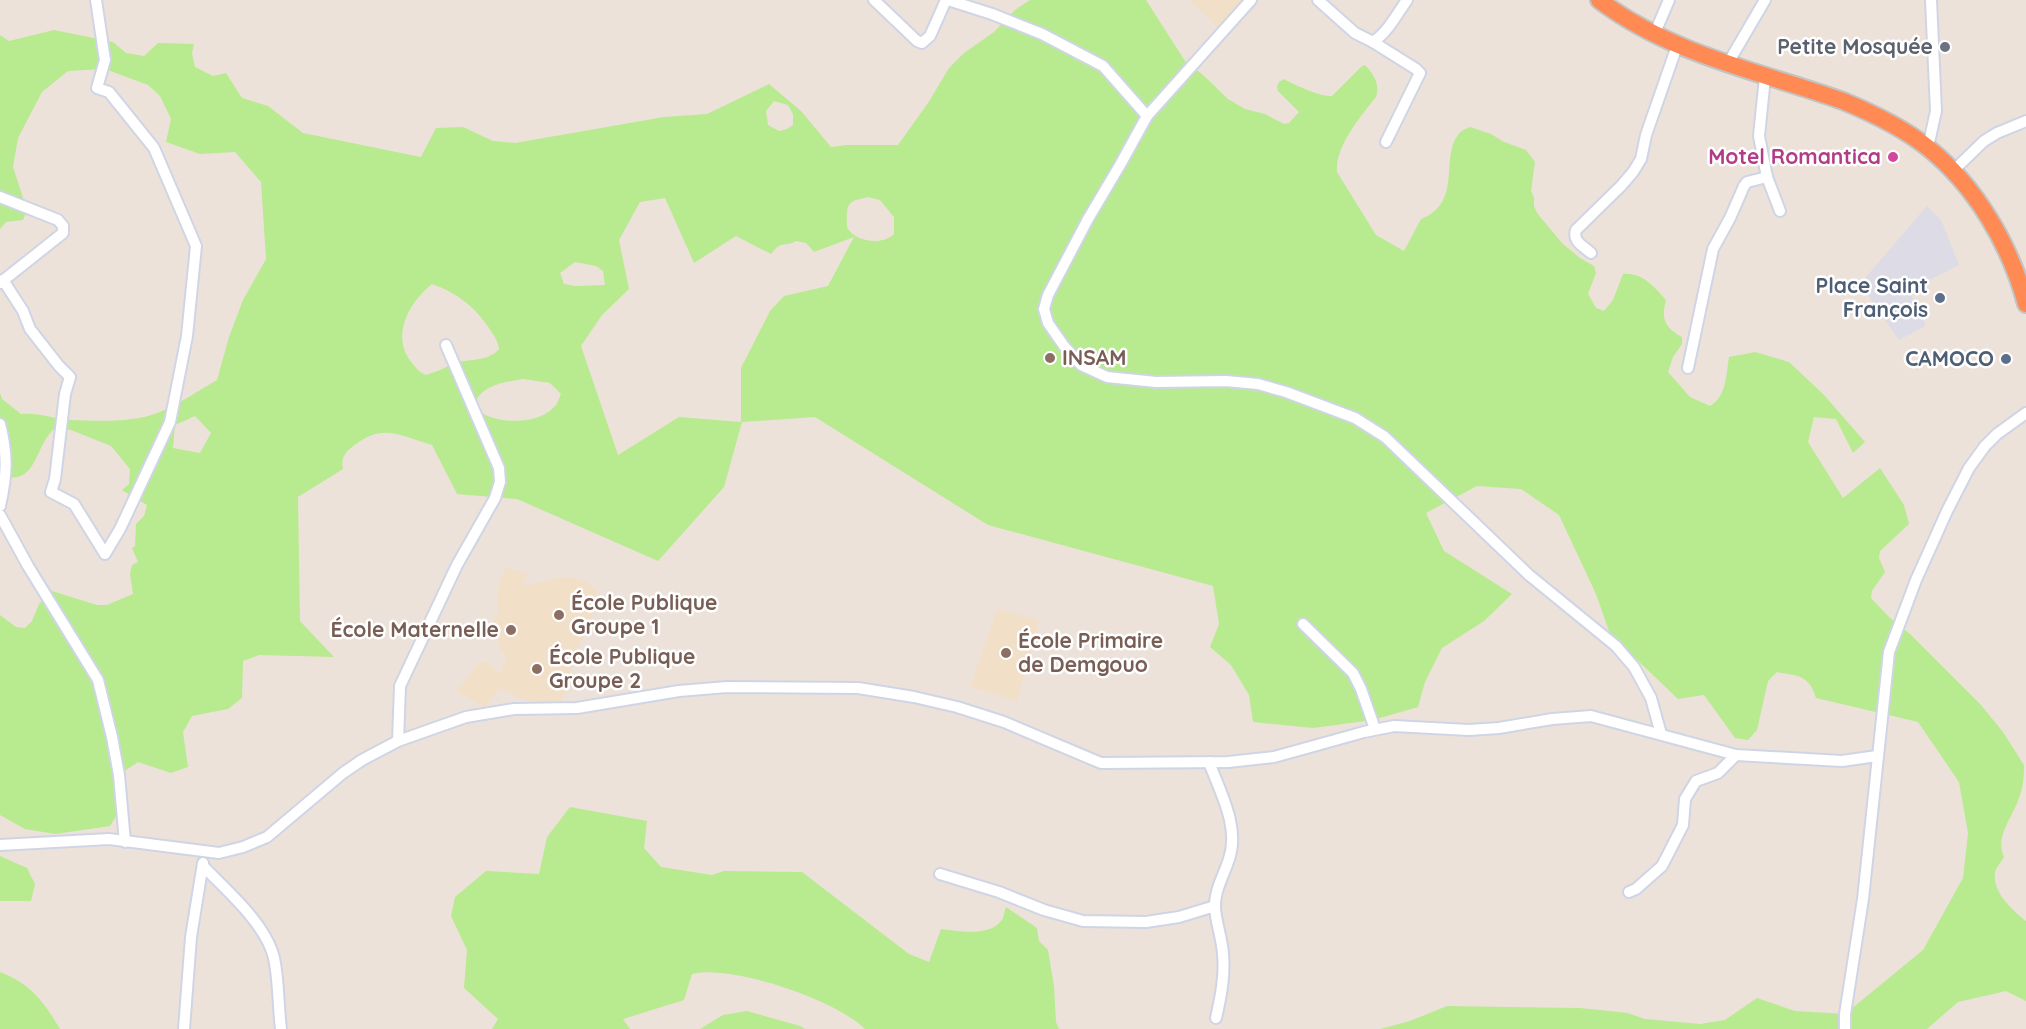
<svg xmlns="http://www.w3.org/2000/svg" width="2026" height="1029" font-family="Quicksand,sans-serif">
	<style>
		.industrial { fill: #dddbe5 }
		.education { fill: #f1dfc7 }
		.green { fill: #b8ea90; fill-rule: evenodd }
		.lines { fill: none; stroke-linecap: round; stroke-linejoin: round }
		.minor-casing { stroke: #cfd5e4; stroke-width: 14 }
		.highway-casing { stroke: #c3c3c3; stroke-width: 20 }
		.minor { stroke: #fff; stroke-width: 10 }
		.highway { stroke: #ff8a53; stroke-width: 16 }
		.worship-dot { fill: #6b7280; stroke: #fff; stroke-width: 2 }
		.hotel-dot { fill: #d1479c; stroke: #fff; stroke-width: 2 }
		.service-dot { fill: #5c6f8a; stroke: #fff; stroke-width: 2 }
		.education-dot { fill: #8d6e63; stroke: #fff; stroke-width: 2 }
		.labels { text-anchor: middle; stroke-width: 5; stroke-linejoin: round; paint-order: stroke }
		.worship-label { font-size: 21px; font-weight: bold; fill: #5b616d; stroke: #fff; text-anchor: end }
		.hotel-label { font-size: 21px; font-weight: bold; fill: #b23c85; stroke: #fff; text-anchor: end }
		.service-label { font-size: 21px; font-weight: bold; fill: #4e5e75; stroke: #fff; text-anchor: end }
		.education-label { font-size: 21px; font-weight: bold; fill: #785e54; stroke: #fff; text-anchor: start }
	</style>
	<rect width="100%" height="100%" fill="#ede2d9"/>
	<polygon class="industrial" points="1927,206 1941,220 1959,265 1909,290 1926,326 1899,340 1860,284"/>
	<g class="education">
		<polygon points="1190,0 1242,0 1245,2 1219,28"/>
		<polygon points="505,568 526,573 528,575 524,581 523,586 553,579 569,577 585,580 597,590 594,611 575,656 566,690 558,707 541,706 499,689 485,707 456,691 478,664 485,661 501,674 507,655 501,653 493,622 494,615 499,613 497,601 499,584"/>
		<polygon points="997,609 1039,620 1017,701 970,687"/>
	</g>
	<g class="green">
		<path d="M1030,0H1146L1185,61L1202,74L1228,99L1245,109L1265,114L1284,124L1289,123L1299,112L1278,91L1277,87L1279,82L1284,79C1295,85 1320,97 1332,96L1361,67L1365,65C1374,74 1380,84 1376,97C1361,116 1335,146 1337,172L1376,235L1404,251L1421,219C1463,203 1440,158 1458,135C1460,131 1466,129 1470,127L1491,134L1504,142L1526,150L1535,162L1531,191L1534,198V206L1537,213L1562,243L1580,258L1594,266L1596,273L1588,294L1596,308L1604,311L1613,300L1623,274C1641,271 1655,287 1666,300C1661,318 1664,327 1682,337V344L1673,357L1668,372L1690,397L1710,406C1727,396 1726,374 1729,357L1755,352L1789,362L1824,395L1865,442L1853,453L1836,419L1814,417L1808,442L1843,498L1880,468L1904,505L1909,524L1880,551L1879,558L1885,572L1872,591L1871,598L1889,617L1910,634L1981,705L2003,732L2024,765C2024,776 2023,788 2019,798C2013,817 1994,837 2004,857C2002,861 1998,865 1996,869C1989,889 2012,910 2026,921V1001L2006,991L1958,1002L1927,1029H1380L1410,1021L1447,1006L1580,1008L1628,1013L1645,1019L1700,1024L1725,1020L1757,998L1795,1011L1845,1014L1923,950L1963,878L1968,833L1959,782L1918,722L1816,698C1809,675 1799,676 1777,672L1768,681L1757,730L1748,740L1735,738L1704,695L1678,699L1631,654H1617L1596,594L1559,515L1521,489L1477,486L1426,513L1444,551L1512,594L1484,621L1442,648L1425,682L1418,707L1373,720L1313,728L1253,722L1249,695L1231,665L1210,647L1219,624L1213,586L988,525L815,417L742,422L724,487L658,561L517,499L457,494L432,445C398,435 382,422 351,448C344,453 341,460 343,469L298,497L300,621L334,657L259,655L243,661L242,698L228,709L192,716L183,732L188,767L171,773L138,762L123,772L119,811L110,826L55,834L25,829L0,815V615L16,627L25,628L32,621L39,604L52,591L97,605H107L133,594L130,574L132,565L138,562L132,548L135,546L136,524L144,516L147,505L122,490L129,484L130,469L111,446L71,430L57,427C34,441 39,489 0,475V393L2,399L21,414C38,412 54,419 71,420C99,421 133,423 160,412C179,404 198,391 217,380L229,337L243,300L266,259L261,182L235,152L200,154L166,142L171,119L160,96L148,85L105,69L68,71L42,92L18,138L13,167L27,210L23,220L6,222L0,229V35L9,41L54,30L113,42L126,53L144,56L158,43L194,44L192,53L195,67L213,76L226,73L242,98L268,106L303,133L421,157L436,128L463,127L493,141L515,143L664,117L707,114L769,84L801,111L831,147L847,145H898L928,103L949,68L964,53L994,32L1015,10ZM774,101L788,105L793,114V125L787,129L779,131L768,125L766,111ZM867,197L880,200L894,217V234C883,246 854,242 847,227C847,220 845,206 852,202C855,199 863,199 867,197ZM665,198L694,263L736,236L771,254C782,239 784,248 796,241L806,243L814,252L854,237L828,286L784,296L770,311L741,368V422L679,417L618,455L581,346L602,315L629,289L619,240L640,202ZM575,262L596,266L603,271L605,285L575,286L564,284L560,273ZM432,284C457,293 474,306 489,328C494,336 498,340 499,349C487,363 467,358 453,364C444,368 436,372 426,375C420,373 416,368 412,363C390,337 409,302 432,284ZM523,379L550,383L561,394C559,398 558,404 554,407C540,424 498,425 481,412C478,410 477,407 475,405C479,385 506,382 523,379ZM195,416L211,433L200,453L173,448L175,425Z"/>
		<path d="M570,807L647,821L644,848L661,867L712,875L724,871L802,872L909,954L929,962L941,929C959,931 988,937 1001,921C1004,918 1004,912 1006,907L1037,928L1039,941L1048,950L1054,986L1056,1022L1059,1029H865C836,1000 731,964 692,974L684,1000L623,1019L630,1029H492L498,1019L464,988L467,950L451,916L455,897L486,871L539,874L547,837Z"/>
		<polygon points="0,856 27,868 35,884 31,901 0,901"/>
		<path d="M0,972C31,984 43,1001 60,1029H0Z"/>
		<polygon points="747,1011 800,1026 805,1029 700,1029 723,1015"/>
	</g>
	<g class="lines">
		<defs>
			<g id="minor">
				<polyline points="874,0 917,41 922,43 930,36 946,0"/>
				<polyline points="948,0 992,14 1042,34 1103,66 1147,116"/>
				<polyline points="1251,0 1147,116 1120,165 1088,219 1048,295 1044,309 1048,323 1064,346 1081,365 1107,377 1156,382 1226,381 1258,384 1286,392 1355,418 1385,437 1529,575 1616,646 1634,667 1651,698 1661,734"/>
				<path d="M1318,0L1355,33L1373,42C1388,32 1397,14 1407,0"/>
				<polyline points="1654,35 1669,0"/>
				<polyline points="1373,42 1416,69 1420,73 1386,142"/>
				<polyline points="1727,65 1765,0"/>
				<polyline points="1765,77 1759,136 1767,177 1780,211"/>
				<polyline points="1928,147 1936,111 1931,0"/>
				<polyline points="1953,171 1984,141 1997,133 2026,121"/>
				<polyline points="0,197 58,220 63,226 63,233 0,283"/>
				<path d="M1591,253C1583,246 1572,241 1576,230L1621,186L1633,172L1641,159L1646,135L1677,46"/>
				<polyline points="3,280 23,311 30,329 59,366 70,377 65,394 55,479 51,492 74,504 105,554 120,529 170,422 187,336 196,246 154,148 109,92 97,88 105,60 96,0"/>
				<polyline points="1688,368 1713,249 1730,218 1744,186 1747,182 1767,177"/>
				<path d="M0,424C8,455 7,475 0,506"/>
				<polyline points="0,515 28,566 98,680 112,737 119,775 125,842"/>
				<polyline points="1303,624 1353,673 1361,689 1375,729"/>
				<polyline points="398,741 400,686 457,565 495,498 500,482 499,468 446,345"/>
				<path d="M1209,762C1220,792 1240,827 1229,859C1224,875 1214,891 1215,908C1216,923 1222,938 1223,954C1225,976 1221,996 1216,1018"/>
				<polyline points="0,845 109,839 219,853 243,847 267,837 343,773 362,760 398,741 466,717 514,709 577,708 679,691 727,687 858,688 914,697 957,707 1004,722 1101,763 1228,762 1274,757 1364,732 1394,726 1469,730 1499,728 1552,719 1591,716 1736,755 1842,761 1877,756"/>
				<path d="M203,866C227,891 266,924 274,958C279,981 278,1006 281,1029"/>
				<polyline points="940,874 999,892 1044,910 1083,921 1146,922 1179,917 1215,906"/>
				<polyline points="1629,892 1636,889 1662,866 1683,825 1685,799 1696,781 1718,773 1736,755"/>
				<polyline points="184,1029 191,937 203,863"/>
				<polyline points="1845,1029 1845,1014 1863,899 1889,652 1916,580 1947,511 1969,468 1985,446 1997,434 2026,413"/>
			</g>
			<path id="highway" d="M1599,0C1672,55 1759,71 1843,101C1872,113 1902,127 1927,147C1976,186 2010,245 2026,304"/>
		</defs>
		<use href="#minor" class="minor-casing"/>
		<use href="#highway" class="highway-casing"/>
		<use href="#minor" class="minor"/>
		<use href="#highway" class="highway"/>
	</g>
	<circle class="worship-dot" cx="1945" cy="47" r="6"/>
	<circle class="hotel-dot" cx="1893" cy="157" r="6"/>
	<g class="service-dot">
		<circle cx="1940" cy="298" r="6"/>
		<circle cx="2006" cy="359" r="6"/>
	</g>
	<g class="education-dot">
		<circle cx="1050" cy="358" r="6"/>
		<circle cx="559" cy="615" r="6"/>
		<circle cx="511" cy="630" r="6"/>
		<circle cx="1006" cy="653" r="6"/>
		<circle cx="537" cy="669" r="6"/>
	</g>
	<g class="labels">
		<g class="worship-label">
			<text x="1933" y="54">Petite Mosquée</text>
		</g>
		<g class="hotel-label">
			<text x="1881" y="164">Motel Romantica</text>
		</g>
		<g class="service-label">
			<text x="1928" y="293">Place Saint<tspan x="1928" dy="24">François</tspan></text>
			<text x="1994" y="366">CAMOCO</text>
		</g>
		<g class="education-label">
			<text x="1062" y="365">INSAM</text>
			<text x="571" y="610">École Publique<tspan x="571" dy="24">Groupe 1</tspan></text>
			<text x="499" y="637" text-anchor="end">École Maternelle</text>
			<text x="1018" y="648">École Primaire<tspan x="1018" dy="24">de Demgouo</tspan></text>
			<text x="549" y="664">École Publique<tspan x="549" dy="24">Groupe 2</tspan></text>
		</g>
	</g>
</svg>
